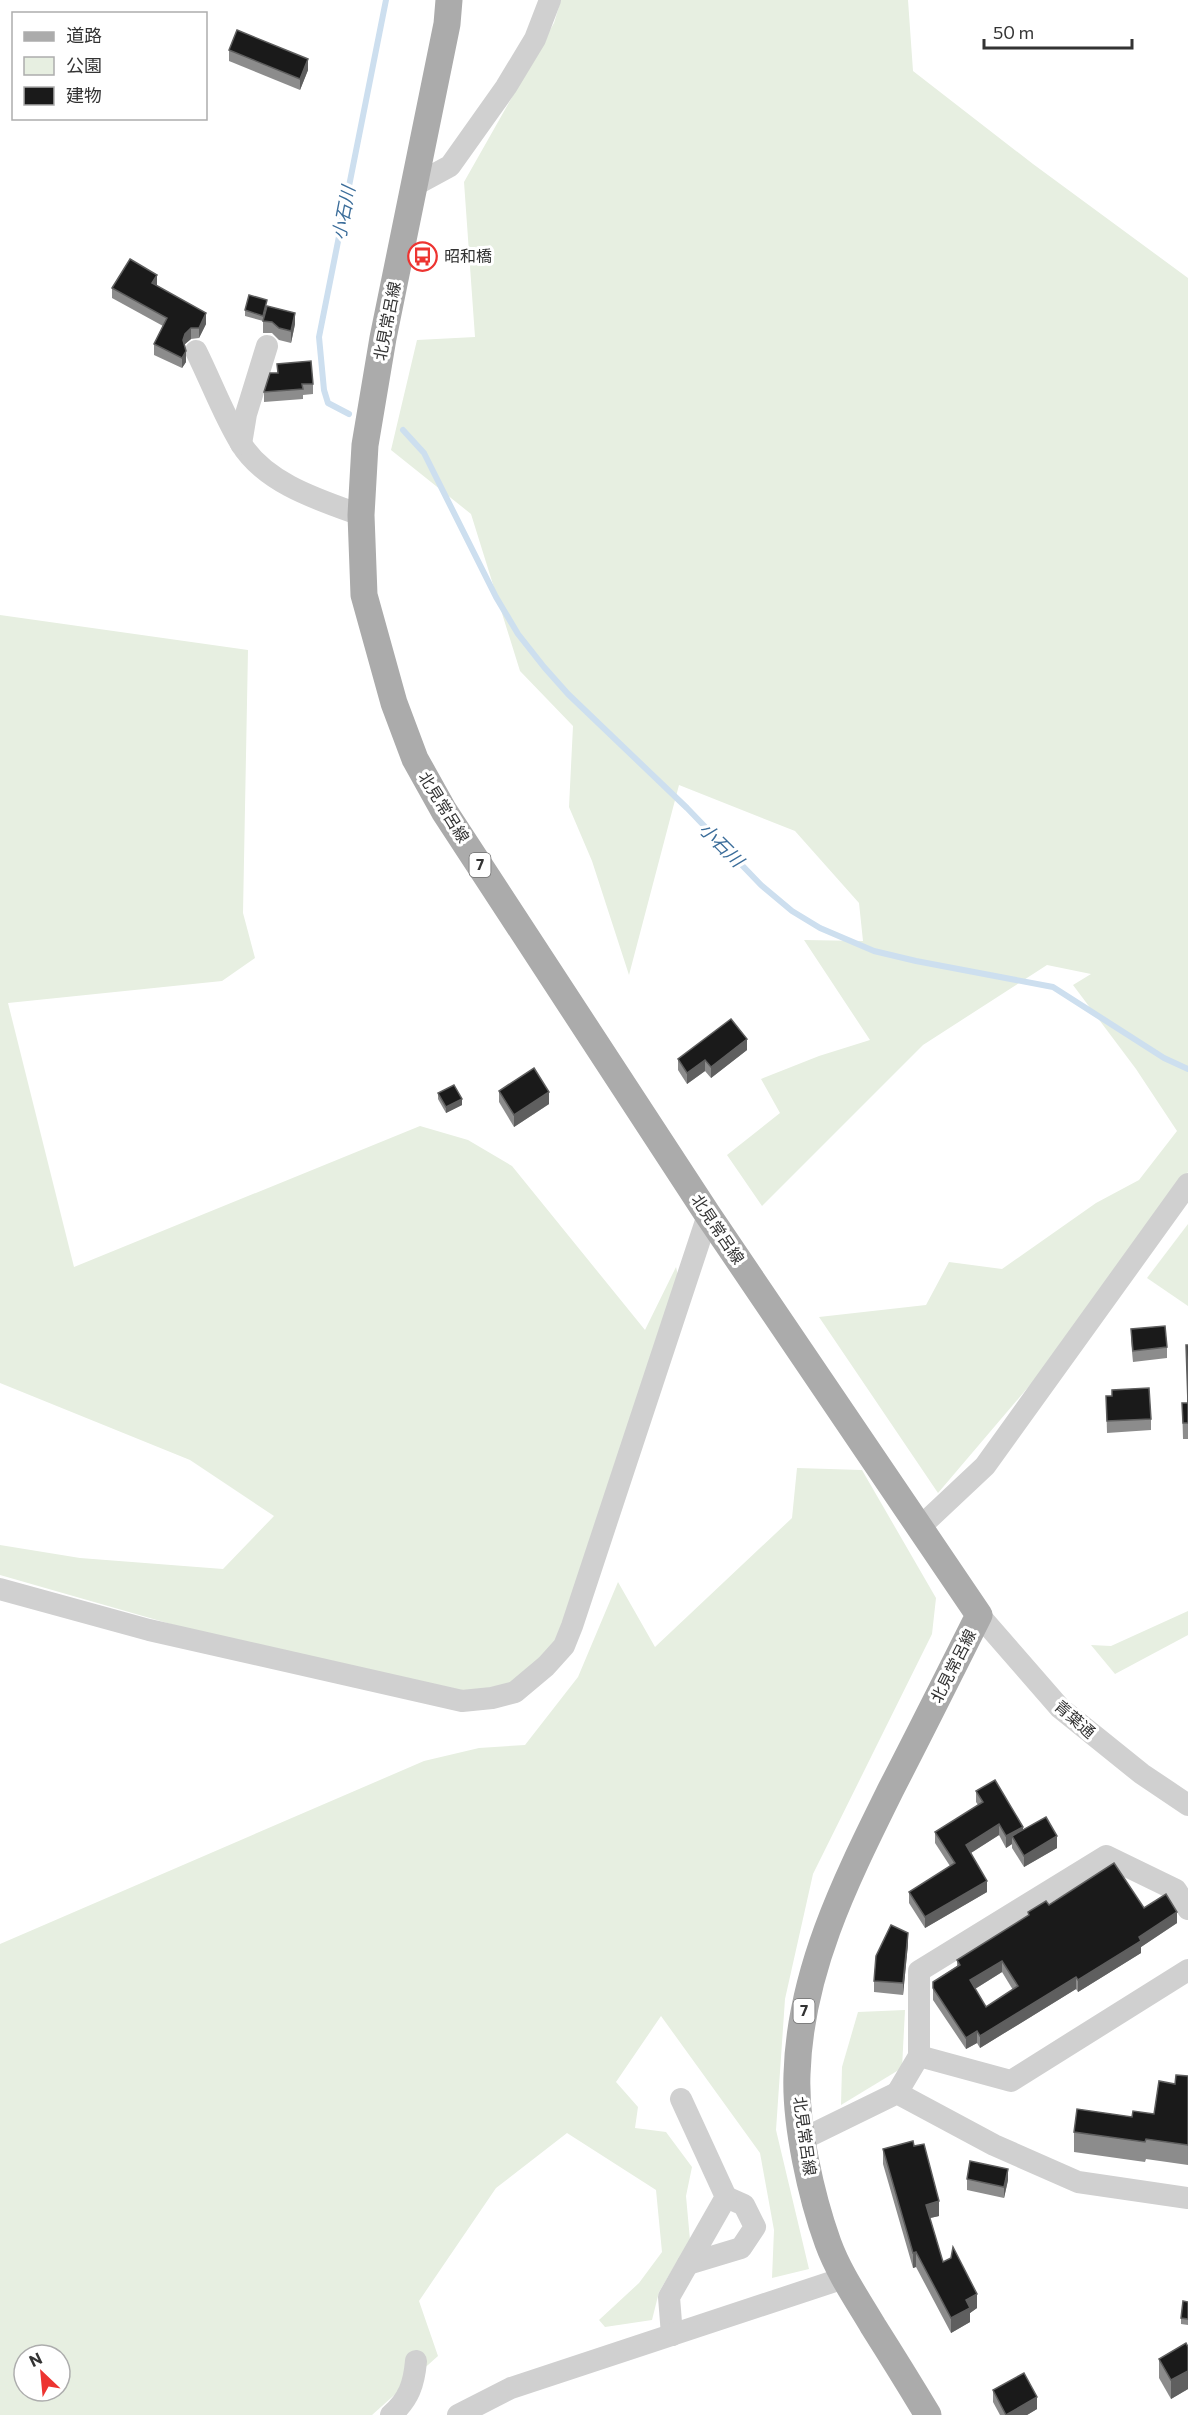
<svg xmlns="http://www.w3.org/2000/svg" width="1188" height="2415" font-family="Commissioner,'Noto Sans JP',sans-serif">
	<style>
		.green { fill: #e7efe1; fill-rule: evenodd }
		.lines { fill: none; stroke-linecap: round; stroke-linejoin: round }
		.stream { stroke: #cddfef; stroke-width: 6 }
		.minor { stroke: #d0d0d0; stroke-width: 22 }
		.major { stroke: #ababab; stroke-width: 27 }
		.wall { fill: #8c8c8c; fill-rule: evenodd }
		.shaded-wall { fill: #5f5f5f }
		.building { fill: #1a1a1a; stroke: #5f5f5f; stroke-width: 1.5; fill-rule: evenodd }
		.labels { text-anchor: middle; stroke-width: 6; stroke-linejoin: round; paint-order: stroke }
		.shield { fill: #fff; stroke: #707070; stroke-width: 1.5 }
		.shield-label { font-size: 15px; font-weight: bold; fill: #333 }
		.poi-label { font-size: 16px; fill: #333; stroke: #fff; text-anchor: start }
		.street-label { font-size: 16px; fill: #333; stroke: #fff }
		.water-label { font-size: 18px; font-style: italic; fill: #3b6d9a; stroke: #fff }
	</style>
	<rect width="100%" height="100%" fill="#fff"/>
	<g class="green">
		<polygon points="561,0 908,0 913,71 1033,164 1188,278 1188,1172 1087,1318 938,1493 819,1317 926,1305 949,1262 1002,1269 1096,1203 1139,1180 1177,1131 1136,1069 1073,985 1091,974 1047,965 923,1045 762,1206 727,1155 780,1113 761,1079 819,1056 870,1040 804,940 863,941 859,903 795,831 679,785 629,975 592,861 569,807 573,726 520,671 471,514 391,450 417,340 475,337 464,182 554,23"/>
		<polygon points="0,615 248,650 243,913 255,958 222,981 8,1003 74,1267 420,1126 468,1140 512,1166 645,1330 676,1267 681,1287 555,1651 517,1685 468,1693 237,1643 0,1575 0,1545 80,1558 223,1569 274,1516 190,1460 0,1383"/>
		<polygon points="1188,1224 1188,1306 1147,1278"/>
		<path d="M797,1468L862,1470L936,1598L932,1634L813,1874L785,1999L776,2130L809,2269L772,2278L774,2230L760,2153L661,2016L616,2082L638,2107L635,2128L666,2132L692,2167L686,2196L690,2240L659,2292L652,2320L605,2327L599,2320L639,2283L662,2252L656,2190L567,2133L496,2188L419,2301L438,2356L372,2415H0V1944L424,1761L479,1748L525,1745L578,1677L618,1582L655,1647L792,1518ZM24,2355H60V2391H24Z"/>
		<polygon points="1188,1611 1188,1635 1115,1674 1091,1645 1111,1646"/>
		<polygon points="905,2010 902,2068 841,2105 842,2067 858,2012"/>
	</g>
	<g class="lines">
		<g class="stream">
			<polyline points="349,414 328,403 324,390 319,337 386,0"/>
			<polyline points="403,430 424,453 496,597 518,634 544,667 568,694 687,808 761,885 792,911 820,928 874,951 916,961 1053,987 1164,1058 1188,1069"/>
		</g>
		<g class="minor">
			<polyline points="415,185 450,166 506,87 535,39 550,0"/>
			<path d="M196,351C211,381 223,414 240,442C264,483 319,500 361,515"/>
			<polyline points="241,444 246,414 267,346"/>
			<polyline points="919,1528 985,1466 1188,1184"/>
			<polyline points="0,1589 149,1630 462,1701 492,1698 515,1692 546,1666 564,1646 572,1626 708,1215"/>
			<polyline points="979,1615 1060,1708 1142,1774 1188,1805"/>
			<polyline points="919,2056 1011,2081 1188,1970"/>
			<polyline points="897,2093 919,2056 919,1971 1106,1856 1176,1890 1188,1909"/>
			<polyline points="803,2139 897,2093 994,2145 1078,2182 1188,2198"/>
			<polyline points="688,2264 741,2248 755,2227 744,2205 726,2197"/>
			<polyline points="672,2335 669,2297 726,2197 681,2099"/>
			<path d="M391,2415C409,2399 414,2384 416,2361"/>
			<polyline points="458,2415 511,2388 844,2278"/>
		</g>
		<path class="major" d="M449,0L447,24L383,338L365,445L361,515L364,595L394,703L415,759L444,811L708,1215L979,1615C950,1673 921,1731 891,1789C846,1880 800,1971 797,2074C795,2124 811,2196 828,2243C839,2273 857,2299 873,2326C892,2356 910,2385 928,2415"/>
	</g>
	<g class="wall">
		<polygon points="229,50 308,70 300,90 229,61"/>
		<polygon points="156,286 206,324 199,338 191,339 185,344 186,362 182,368 154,355 154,344 163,326 112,298 112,288"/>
		<polygon points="267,306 295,324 291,343 279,340 272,333 263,333 263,321 245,316 245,310"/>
		<polygon points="277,364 313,384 313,394 303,395 303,399 264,402 264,392 277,373"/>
		<polygon points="747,1050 711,1078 705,1071 687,1084 678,1070 678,1059"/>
		<polygon points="499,1091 549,1104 514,1127 499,1102"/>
		<polygon points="438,1093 462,1105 446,1113 438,1099"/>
		<polygon points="1131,1329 1167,1347 1167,1358 1133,1362 1131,1341"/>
		<polygon points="1188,1345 1188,1439 1183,1439 1182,1403 1187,1403"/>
		<polygon points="1106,1396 1151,1419 1151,1430 1107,1433"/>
		<polygon points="976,1791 1023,1830 1057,1848 1024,1867 1012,1848 1012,1844 1006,1848 999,1835 971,1853 987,1892 925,1928 909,1903 909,1892 950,1866 935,1843 935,1832 978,1805 976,1802"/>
		<path d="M1049,1905L1144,1908L1177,1923L1141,1947V1953L1078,1992L1076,1989L980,2048L977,2043L966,2049L933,2000V1982L957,1966V1960L1028,1916V1912ZM1002,1972L1013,1990L986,2007L975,1989Z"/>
		<polygon points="908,1944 903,1995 874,1992 874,1981"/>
		<polygon points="1188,2076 1188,2165 1146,2159 1145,2162 1074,2152 1074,2132 1132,2117 1154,2114 1175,2084"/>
		<polygon points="914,2146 939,2216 930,2218 943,2262 977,2308 970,2313 970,2322 951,2333 916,2267 913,2268 883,2164 883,2149"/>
		<polygon points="967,2179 1008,2180 1004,2198 967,2190"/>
		<polygon points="1188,2302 1188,2325 1181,2324 1181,2318"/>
		<polygon points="1188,2347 1188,2389 1171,2399 1159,2378 1159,2359"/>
		<polygon points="993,2390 1037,2409 1027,2415 1000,2415 993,2402"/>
	</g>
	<g class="shaded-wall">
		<polygon points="308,59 308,70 300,90 300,79"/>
		<polygon points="157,275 157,285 152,293 152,283"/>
		<polygon points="206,313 206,324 199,338 199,328"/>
		<polygon points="295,313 295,324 291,343 291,331"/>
		<polygon points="191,328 191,339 185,344 183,351 183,340 185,334"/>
		<polygon points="186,351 186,362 182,368 182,358"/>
		<polygon points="747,1039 747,1050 711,1078 711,1067"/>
		<polygon points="705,1060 705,1071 687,1084 687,1073"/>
		<polygon points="549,1092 549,1104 514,1127 514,1115"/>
		<polygon points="462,1099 462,1105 446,1113 446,1107"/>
		<polygon points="999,1824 999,1835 966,1856 966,1845"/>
		<polygon points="1023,1827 1023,1838 1012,1836 1012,1844 1006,1848 1006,1836"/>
		<polygon points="1057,1836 1057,1848 1024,1867 1024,1856"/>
		<polygon points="987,1881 987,1892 925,1928 925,1917"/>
		<polygon points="1177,1912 1177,1923 1141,1947 1141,1953 1078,1992 1078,1980 1139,1937"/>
		<polygon points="908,1933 908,1944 903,1995 903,1983"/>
		<polygon points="1002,1961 1002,1972 970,1992 970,1980"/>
		<polygon points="1076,1977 1076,1989 980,2048 980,2036"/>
		<polygon points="977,2031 977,2043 966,2049 966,2038"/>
		<polygon points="1008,2169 1008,2180 1004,2198 1004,2187"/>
		<polygon points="939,2201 939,2216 926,2219 926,2205"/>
		<polygon points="916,2252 916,2267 913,2268 913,2253"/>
		<polygon points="977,2294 977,2308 970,2313 970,2322 951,2333 951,2318 966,2300"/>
		<polygon points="1188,2371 1188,2389 1171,2399 1171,2380"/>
		<polygon points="1037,2397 1037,2409 1027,2415 1006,2415"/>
	</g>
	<g class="building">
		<polygon points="237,30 308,59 300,79 229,50"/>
		<polygon points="130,259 157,275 152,283 206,313 199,328 191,328 185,334 183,340 186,351 182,358 154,344 167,318 112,288"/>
		<polygon points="249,295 267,300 263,316 245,310"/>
		<polygon points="267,306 295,313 291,331 279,328 272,322 263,321"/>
		<polygon points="311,361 313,384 302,384 303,389 264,392 270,373 278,373 277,364"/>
		<polygon points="731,1019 747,1039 711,1067 705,1060 687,1073 678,1059"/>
		<polygon points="534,1068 549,1092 514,1115 499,1091"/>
		<polygon points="454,1085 462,1099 446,1107 438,1093"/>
		<polygon points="1165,1326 1167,1347 1133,1351 1131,1329"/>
		<polygon points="1186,1345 1188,1345 1188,1423 1183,1423 1182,1403 1188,1403"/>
		<polygon points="1149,1388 1151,1419 1107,1421 1106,1396 1112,1396 1112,1390"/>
		<polygon points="995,1780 1023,1827 1006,1836 999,1824 966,1845 987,1881 925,1917 909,1892 955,1863 935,1832 983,1802 976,1791"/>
		<polygon points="1046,1817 1057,1836 1024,1856 1012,1836"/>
		<path d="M1114,1863L1144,1908L1166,1894L1177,1912L1139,1937L1141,1941L1078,1980L1076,1977L980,2036L977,2031L966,2038L933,1988V1982L960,1965L957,1960L1029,1915L1028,1912L1046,1901L1049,1905ZM1002,1961L1018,1986L986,2007L970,1980Z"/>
		<polygon points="891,1925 908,1933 903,1983 874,1981 876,1956"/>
		<polygon points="1176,2075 1188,2076 1188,2145 1146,2139 1145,2142 1074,2132 1077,2109 1132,2117 1133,2111 1154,2114 1159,2081 1175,2084"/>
		<polygon points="913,2141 914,2146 924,2144 939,2201 926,2205 943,2262 951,2258 953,2247 977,2294 966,2300 970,2308 951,2318 916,2252 913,2253 883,2149"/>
		<polygon points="970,2161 1008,2169 1004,2187 967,2179"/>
		<polygon points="1183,2301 1188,2302 1188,2319 1181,2318"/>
		<polygon points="1186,2343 1188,2347 1188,2371 1171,2380 1159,2359"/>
		<polygon points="1024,2373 1037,2397 1006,2415 993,2390"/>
	</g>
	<defs>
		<symbol id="bus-ring" viewBox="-11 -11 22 22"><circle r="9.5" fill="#fff" stroke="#ed3431" stroke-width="1.5"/><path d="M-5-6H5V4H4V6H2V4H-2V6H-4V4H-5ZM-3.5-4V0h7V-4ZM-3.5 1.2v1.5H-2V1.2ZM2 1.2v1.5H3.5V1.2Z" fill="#ed3431"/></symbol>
	</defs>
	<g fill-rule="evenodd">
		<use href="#bus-ring" x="406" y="240" width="33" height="33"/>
	</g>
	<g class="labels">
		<g class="shield">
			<rect x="469.5" y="853" width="21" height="24" rx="4.5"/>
			<rect x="793.5" y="1999" width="21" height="24" rx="4.5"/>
		</g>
		<g class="shield-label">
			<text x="480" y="870">7</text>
			<text x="804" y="2016">7</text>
		</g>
		<g class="poi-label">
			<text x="444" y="262">昭和橋</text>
		</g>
		<g class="street-label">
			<text transform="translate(387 321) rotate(-79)" y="6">北見常呂線</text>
			<text transform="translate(444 807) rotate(58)" y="6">北見常呂線</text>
			<text transform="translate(718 1229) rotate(56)" y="6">北見常呂線</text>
			<text transform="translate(953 1666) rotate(-63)" y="6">北見常呂線</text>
			<text transform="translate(1075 1719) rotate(41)" y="6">青葉通</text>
			<text transform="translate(805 2136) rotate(82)" y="6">北見常呂線</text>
		</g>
		<g class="water-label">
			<text transform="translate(344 213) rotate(-79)" y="6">小石川</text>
			<text transform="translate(721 845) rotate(45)" y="6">小石川</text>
		</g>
	</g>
	<rect x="12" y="12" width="195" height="108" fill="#ffffff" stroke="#adadad" stroke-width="1.5"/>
	<rect x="24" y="32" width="30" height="9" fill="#ababab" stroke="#adadad" stroke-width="1.5"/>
	<text x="66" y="42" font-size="18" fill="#333333">道路</text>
	<rect x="24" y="57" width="30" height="18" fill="#e7efe1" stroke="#adadad" stroke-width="1.5"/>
	<text x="66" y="72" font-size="18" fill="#333333">公園</text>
	<rect x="24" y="87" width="30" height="18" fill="#1a1a1a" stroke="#adadad" stroke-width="1.5"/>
	<text x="66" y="102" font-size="18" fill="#333333">建物</text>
	<g transform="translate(42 2373) rotate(334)"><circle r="28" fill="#ffffff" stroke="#adadad" stroke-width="1.5"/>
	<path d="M0-4.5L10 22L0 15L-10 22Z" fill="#ed3431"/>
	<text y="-9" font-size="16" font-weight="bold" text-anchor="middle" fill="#333333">N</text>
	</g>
	<path d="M984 39v9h148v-9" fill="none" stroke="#333333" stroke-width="3"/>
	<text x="993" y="39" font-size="18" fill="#333333" stroke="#ffffff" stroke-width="4.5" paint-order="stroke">50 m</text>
</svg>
